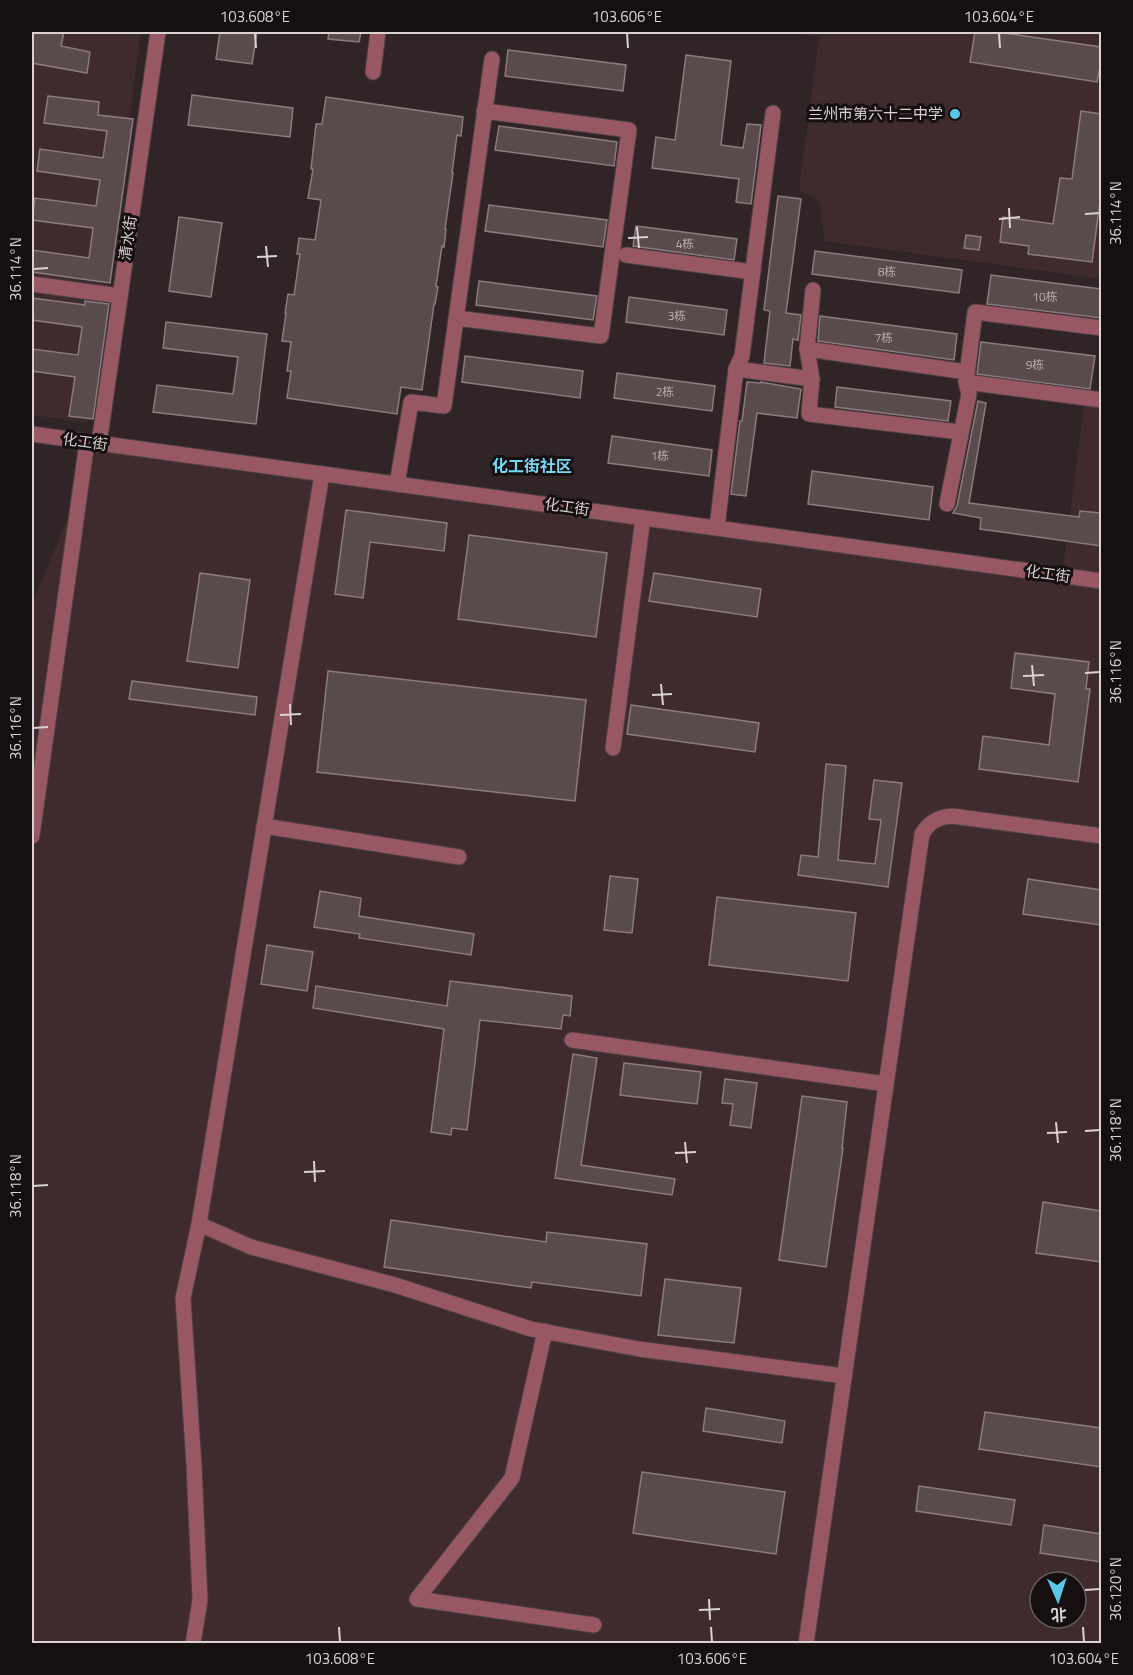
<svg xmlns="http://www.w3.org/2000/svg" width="1133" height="1675" font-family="'Titillium Web','Noto Sans SC',sans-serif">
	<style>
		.built { fill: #3f2a2e; fill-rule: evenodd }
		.building { fill: #594a4c; stroke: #8c7b7e; stroke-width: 1.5 }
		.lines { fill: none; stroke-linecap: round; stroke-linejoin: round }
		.minor-casing { stroke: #4c4042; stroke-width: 17 }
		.minor { stroke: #975864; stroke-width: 15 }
		.ticks { fill: none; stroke: #dad1d2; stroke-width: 2 }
		.poi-dot { fill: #5ac8e5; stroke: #150f10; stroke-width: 2 }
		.labels { text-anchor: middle; stroke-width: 6; stroke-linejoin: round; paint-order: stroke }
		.number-label { font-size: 12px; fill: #baafb0 }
		.poi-label { font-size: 15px; fill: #dad1d2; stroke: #150f10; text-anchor: end }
		.street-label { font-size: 15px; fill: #dad1d2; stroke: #150f10 }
		.neighbourhood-label { font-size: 16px; font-weight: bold; fill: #75d8f3; stroke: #150f10 }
		.neatline { fill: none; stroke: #dad1d2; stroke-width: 2 }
		.ticks-label { font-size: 15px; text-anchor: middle; fill: #dad1d2 }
	</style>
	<rect width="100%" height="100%" fill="#312426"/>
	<g class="built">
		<polygon points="32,32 141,32 88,423 32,415"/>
		<polygon points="782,32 1101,32 1101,279 824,241 820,202 799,190 819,37"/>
		<path d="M1084,404L1101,406V1643L32,1644V603L99,444L1062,575ZM1040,1582H1076V1618H1040Z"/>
	</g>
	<g class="building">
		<polygon points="32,32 64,32 61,46 90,52 87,73 32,63"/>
		<polygon points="220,32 257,32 252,64 216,59"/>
		<polygon points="329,32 361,32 359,42 328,39"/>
		<polygon points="975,32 997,32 1101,47 1101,72 1099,71 1097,82 970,62"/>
		<polygon points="508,50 626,65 623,91 505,76"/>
		<polygon points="686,55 731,61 721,145 743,148 747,124 761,125 751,204 736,202 739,179 652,168 656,137 675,140"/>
		<polygon points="192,95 293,108 290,137 188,125"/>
		<polygon points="48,96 99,102 98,115 133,119 110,283 32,272 32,250 89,258 93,228 32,220 35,198 96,206 100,180 37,171 40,149 103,158 107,131 44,123"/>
		<polygon points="326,97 463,117 461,136 457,135 452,173 453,173 445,229 446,229 444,247 442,246 436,286 438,287 435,304 434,304 422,390 401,387 397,414 287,398 291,371 287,371 291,342 282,341 286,313 285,313 288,294 294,295 300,254 297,254 299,238 315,240 321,200 308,198 313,169 311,169 316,124 322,124"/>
		<polygon points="1081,111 1101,114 1101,194 1092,262 1028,254 1029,246 1000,242 1003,217 1053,224 1060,178 1072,179"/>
		<polygon points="499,126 617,142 614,166 495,150"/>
		<polygon points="778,196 801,199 786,313 801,315 798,340 793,339 790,366 764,363 770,311 764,310"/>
		<polygon points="489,205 607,220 603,247 485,231"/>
		<polygon points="179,217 222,223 211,297 169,291"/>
		<polygon points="636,226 737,239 734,260 633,246"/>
		<polygon points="966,235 981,237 979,250 964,248"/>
		<polygon points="815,251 962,270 959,293 812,274"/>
		<polygon points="991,275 1101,289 1101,318 987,304"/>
		<polygon points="479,281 597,296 593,320 476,305"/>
		<polygon points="629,297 727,310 724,335 626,322"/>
		<polygon points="32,298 85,305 85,301 109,304 93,419 69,416 75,377 32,371 32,349 78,355 82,327 32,320"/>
		<polygon points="820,316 957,334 954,360 818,341"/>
		<polygon points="166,322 267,334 256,424 153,412 157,385 233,394 238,357 163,348"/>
		<polygon points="981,342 1095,356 1090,389 977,374"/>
		<polygon points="465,356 583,371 580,398 462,382"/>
		<polygon points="617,373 715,386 712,411 614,398"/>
		<polygon points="747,382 761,383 761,382 801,389 797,418 757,413 746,496 731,494 740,421 742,421"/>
		<polygon points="837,387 951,401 948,421 835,407"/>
		<polygon points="978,401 986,403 969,503 1079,517 1080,511 1101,513 1101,546 980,529 981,518 953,513 957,506"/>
		<polygon points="612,436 712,450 709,476 608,463"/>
		<polygon points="812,471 933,487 929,520 808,504"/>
		<polygon points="346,510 447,523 444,551 370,542 363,598 335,594"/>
		<polygon points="469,535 607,553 596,637 458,619"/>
		<polygon points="200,573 250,580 238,668 187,661"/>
		<polygon points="654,573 761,589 757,617 649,601"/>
		<polygon points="1015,653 1089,662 1086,689 1090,689 1078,782 979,769 983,736 1049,745 1055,694 1011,688"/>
		<polygon points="328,671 586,700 575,801 317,772"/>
		<polygon points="132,681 257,697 255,715 129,699"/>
		<polygon points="631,705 759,723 755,752 627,734"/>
		<polygon points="826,764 846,766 838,860 875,864 881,820 869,819 874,780 902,783 888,887 798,875 801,855 818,857"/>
		<polygon points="610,876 638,879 632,933 604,930"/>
		<polygon points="1028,879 1101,890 1101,925 1023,914"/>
		<polygon points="320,891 361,898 359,916 474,934 471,955 359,938 360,934 314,927"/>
		<polygon points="717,897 856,913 848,981 709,965"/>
		<polygon points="267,945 313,952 307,991 261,984"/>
		<polygon points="450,981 572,996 570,1016 563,1015 561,1029 480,1020 467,1130 452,1128 451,1135 431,1132 444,1029 313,1008 316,986 447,1006"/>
		<polygon points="573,1054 597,1058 581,1165 675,1179 672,1195 555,1178"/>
		<polygon points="624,1063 701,1072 697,1104 620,1095"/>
		<polygon points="725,1079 757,1083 751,1128 730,1125 733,1104 722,1103"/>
		<polygon points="802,1096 847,1102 842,1148 843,1148 826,1267 779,1260"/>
		<polygon points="1043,1202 1101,1211 1101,1262 1036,1253"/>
		<polygon points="391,1220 546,1242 547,1232 647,1244 641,1296 532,1282 531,1288 384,1267"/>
		<polygon points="665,1279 741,1288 734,1343 658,1335"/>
		<polygon points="706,1408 785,1421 782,1443 703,1431"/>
		<polygon points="985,1412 1101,1428 1101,1467 979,1449"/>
		<polygon points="642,1472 785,1492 776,1554 633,1533"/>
		<polygon points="919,1486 1015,1500 1011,1525 916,1511"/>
		<polygon points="1044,1525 1101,1534 1101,1562 1040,1553"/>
	</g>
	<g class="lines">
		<defs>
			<g id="minor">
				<polyline points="373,72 378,32"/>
				<polyline points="626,255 753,272"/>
				<polyline points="32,284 120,296"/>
				<polyline points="813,290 807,349 812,379 809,414 960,432"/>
				<polyline points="456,318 601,336 629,130 484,111"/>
				<polyline points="1102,328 975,312 966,382 1102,400"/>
				<polyline points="807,349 967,372"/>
				<polyline points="736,369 812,379"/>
				<polyline points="32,434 1102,581"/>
				<polyline points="99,444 158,32"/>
				<polyline points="322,474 199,1224 251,1247 395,1285 531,1329 639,1349 844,1376"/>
				<polyline points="397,484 411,402 444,406 492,59"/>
				<polyline points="947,504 969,394 966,382"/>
				<polyline points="717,527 736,369 742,356 773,113"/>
				<polyline points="613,748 643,518"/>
				<polyline points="264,826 459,857"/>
				<polyline points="32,836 87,442"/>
				<polyline points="572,1040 886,1084"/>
				<polyline points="545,1331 512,1478 417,1599 594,1625"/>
				<polyline points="193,1644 200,1600 194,1465 183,1298 199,1224"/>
				<path d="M806,1644L922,834C929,822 938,817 952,816L1102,836"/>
			</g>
		</defs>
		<use href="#minor" class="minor-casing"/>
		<use href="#minor" class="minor"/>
	</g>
	<path class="ticks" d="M255,33L256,48M627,33L628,48M999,33L1000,48M1009,208L1010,228M1085,214L1100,213M999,219L1020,217M637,227L639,248M628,238L648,237M266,246L268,267M257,257L277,256M33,269L48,268M1032,665L1034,686M1085,673L1100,672M1023,676L1044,675M661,684L663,705M652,695L672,694M290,704L291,725M280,715L301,714M33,728L48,727M1056,1122L1058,1143M1085,1131L1100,1130M1047,1133L1067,1132M685,1142L687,1163M675,1153L696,1152M314,1161L315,1182M304,1172L325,1171M33,1186L48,1185M1085,1590L1100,1589M709,1599L710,1620M699,1610L720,1609M339,1627L340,1642M711,1627L712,1642M1083,1627L1084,1642"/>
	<circle class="poi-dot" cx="955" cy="114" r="6"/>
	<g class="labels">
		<g class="number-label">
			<text x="685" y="248">4栋</text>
			<text x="887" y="276">8栋</text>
			<text x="1045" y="301">10栋</text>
			<text x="677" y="320">3栋</text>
			<text x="884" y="342">7栋</text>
			<text x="1035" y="369">9栋</text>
			<text x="665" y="396">2栋</text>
			<text x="660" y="460">1栋</text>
		</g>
		<g class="poi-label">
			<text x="943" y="119">兰州市第六十二中学</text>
		</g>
		<g class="street-label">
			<text transform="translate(128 238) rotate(-82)" y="5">清水街</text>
			<text transform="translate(85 442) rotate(8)" y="5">化工街</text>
			<text transform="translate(567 507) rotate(8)" y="5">化工街</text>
			<text transform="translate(1048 574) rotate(8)" y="5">化工街</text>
		</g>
		<g class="neighbourhood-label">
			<text x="532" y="472">化工街社区</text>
		</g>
	</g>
	<rect width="1133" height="1675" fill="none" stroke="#150f10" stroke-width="66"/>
	<g transform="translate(1058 1600) rotate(177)"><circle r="28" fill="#150f10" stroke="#645d5e" stroke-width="1.5"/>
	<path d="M0-4.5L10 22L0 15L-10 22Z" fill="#5ac8e5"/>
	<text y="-9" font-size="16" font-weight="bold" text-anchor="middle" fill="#dad1d2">北</text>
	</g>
	<rect x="33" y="33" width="1067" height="1609" class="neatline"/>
	<g class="ticks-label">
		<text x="255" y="22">103.608°E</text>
		<text x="627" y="22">103.606°E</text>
		<text x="999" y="22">103.604°E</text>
		<text transform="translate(1116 213) rotate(-90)" y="5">36.114°N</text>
		<text transform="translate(16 269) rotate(-90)" y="5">36.114°N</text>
		<text transform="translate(1116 672) rotate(-90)" y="5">36.116°N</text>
		<text transform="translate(16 728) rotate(-90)" y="5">36.116°N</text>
		<text transform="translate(1116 1130) rotate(-90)" y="5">36.118°N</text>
		<text transform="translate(16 1186) rotate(-90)" y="5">36.118°N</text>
		<text transform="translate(1116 1589) rotate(-90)" y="5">36.120°N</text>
		<text x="340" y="1664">103.608°E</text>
		<text x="712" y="1664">103.606°E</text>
		<text x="1084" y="1664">103.604°E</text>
	</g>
</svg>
